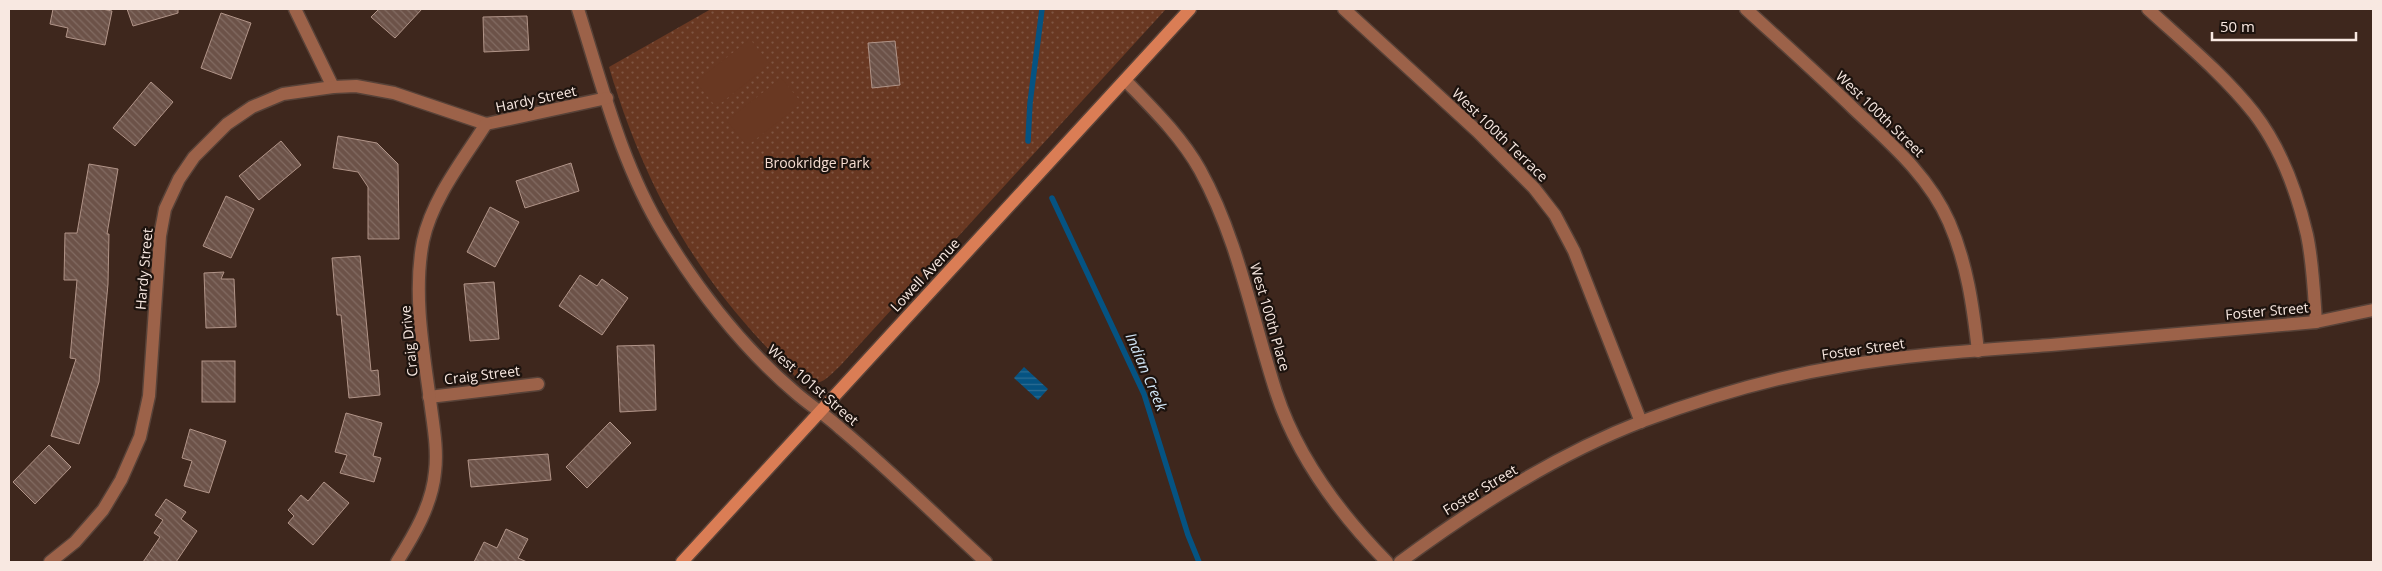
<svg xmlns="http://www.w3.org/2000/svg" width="2382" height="571" font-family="'Open Sans',sans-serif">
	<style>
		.park { fill: url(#park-dots) }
		.garden { fill: #693822 }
		.water { fill: url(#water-rules) }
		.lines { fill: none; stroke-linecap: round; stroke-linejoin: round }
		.stream { stroke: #055382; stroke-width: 5.5 }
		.building { fill: url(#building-back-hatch); stroke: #b19488 }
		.street-casing { stroke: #584238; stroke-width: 15 }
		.secondary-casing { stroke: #584238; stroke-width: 15 }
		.street { stroke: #9c6249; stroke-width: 12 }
		.secondary { stroke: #da7d55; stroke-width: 12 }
		.labels { text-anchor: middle; stroke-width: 4.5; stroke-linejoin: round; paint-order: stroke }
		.street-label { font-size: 14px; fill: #f8e8e1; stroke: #1d130e }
		.park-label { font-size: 14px; fill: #f5dcd1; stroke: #1d130e }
		.water-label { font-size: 15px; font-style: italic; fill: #d0e4f5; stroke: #1d130e }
	</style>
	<defs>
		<pattern id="park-dots" width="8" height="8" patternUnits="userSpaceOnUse" patternTransform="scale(1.25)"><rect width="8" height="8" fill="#693822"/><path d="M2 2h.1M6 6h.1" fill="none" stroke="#7f5542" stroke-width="1.8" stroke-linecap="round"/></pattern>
		<pattern id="water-rules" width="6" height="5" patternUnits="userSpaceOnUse" patternTransform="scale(1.25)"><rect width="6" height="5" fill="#055382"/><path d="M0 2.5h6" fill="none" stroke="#2a6c93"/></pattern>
		<pattern id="building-back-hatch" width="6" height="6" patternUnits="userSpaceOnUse" patternTransform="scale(1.25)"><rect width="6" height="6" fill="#6c5248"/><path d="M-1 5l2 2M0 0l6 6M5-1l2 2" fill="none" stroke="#826b62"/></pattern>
	</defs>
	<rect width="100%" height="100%" fill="#3e271d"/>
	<path class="park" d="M711,9H1166L840,366C824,381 821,387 799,380C702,287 647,195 609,67Z"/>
	<g class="garden">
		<polygon points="750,39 770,64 716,107 696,82"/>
		<polygon points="781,78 802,103 747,146 727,121"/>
	</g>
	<polygon class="water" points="1024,367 1048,389 1038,400 1014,378"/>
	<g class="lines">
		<g class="stream">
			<polyline points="1028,141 1030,103 1042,9"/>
			<polyline points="1052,198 1144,394 1188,535 1199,562"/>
		</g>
	</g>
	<g class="building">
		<polygon points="53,9 102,9 112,11 105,45 66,37 68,28 50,24"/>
		<polygon points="127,9 178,9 178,13 133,26"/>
		<polygon points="379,9 422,9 395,38 371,17"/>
		<polygon points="221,13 251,23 231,79 201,68"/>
		<polygon points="527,16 529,50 484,52 483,17"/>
		<polygon points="895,41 900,85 872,88 868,43"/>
		<polygon points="151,82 173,102 135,146 113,128"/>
		<polygon points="338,136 377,143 398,164 399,239 368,239 368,187 358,172 333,168"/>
		<polygon points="281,141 301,165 259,200 239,176"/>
		<polygon points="571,163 579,191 525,208 516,181"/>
		<polygon points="89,164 118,169 107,234 109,234 108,284 99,382 79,444 51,436 76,359 70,358 77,280 64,280 65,233 77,233"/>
		<polygon points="226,196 254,209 231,258 203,246"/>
		<polygon points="490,207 519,222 495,267 467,252"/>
		<polygon points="360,256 371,371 378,370 380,395 349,398 341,315 337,315 332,258"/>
		<polygon points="224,272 221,279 234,279 236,327 206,328 204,273"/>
		<polygon points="580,275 597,286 602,279 628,298 602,335 559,306"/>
		<polygon points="494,282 499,339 470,341 464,284"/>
		<polygon points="654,345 656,410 620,412 617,346"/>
		<rect x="202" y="361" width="33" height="41"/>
		<polygon points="346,413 382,423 373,456 381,458 374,482 340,473 347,455 335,452"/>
		<polygon points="610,422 631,443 587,488 566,467"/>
		<polygon points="190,429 226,441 209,493 184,486 192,461 182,458"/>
		<polygon points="49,445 71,467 35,504 13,482"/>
		<polygon points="548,454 551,480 471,487 468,460"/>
		<polygon points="324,482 349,503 313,545 288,523 294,516 288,510 301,495 308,501"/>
		<polygon points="166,499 186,512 181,519 197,531 176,562 143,562 160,537 154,533 163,520 155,515"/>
		<polygon points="506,529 528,539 518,558 527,562 474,562 484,542 497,548"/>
	</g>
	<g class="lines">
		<defs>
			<g id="street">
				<polyline points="295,9 333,87"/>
				<path d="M578,9C602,85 622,166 664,234C700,293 744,349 797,394C811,406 827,416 841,429C891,471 938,518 986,562"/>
				<polyline points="1344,9 1477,131 1534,188 1555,215 1574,251 1641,422"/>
				<path d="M1746,9C1782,42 1819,75 1854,109C1890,143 1929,176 1949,222C1967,263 1973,306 1978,351"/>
				<path d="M2148,9C2184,42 2223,74 2254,113C2281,148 2297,192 2307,235C2313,263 2314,294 2316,322"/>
				<path d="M1125,80C1152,108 1181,136 1200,170C1238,239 1252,318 1276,392C1297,457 1340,514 1387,562"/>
				<polyline points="429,397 538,384"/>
				<polyline points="50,562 75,542 103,510 121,480 140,437 149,396 160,236 165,209 179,179 194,157 227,124 252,107 283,94 333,87 356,86 394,93 486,124 607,98"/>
				<path d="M397,562C414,535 432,505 435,472C438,449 433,424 430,400C423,349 413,292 423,241C432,199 463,160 486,124"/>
				<path d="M1400,562C1475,507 1555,455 1643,421C1707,397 1775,377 1843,366C1912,354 1982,350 2051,345C2139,337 2228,330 2316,322L2373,310"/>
			</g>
			<polyline id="secondary" points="682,562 1190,9"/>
		</defs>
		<use href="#street" class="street-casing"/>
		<use href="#secondary" class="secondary-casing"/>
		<use href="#street" class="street"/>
		<use href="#secondary" class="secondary"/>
	</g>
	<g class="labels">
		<g class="street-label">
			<text transform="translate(536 99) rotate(-12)" y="5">Hardy Street</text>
			<text transform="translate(1880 114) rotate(44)" y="5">West 100th Street</text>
			<text transform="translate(1500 135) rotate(44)" y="5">West 100th Terrace</text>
			<text transform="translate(144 269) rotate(-85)" y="5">Hardy Street</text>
			<text transform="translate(925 275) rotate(-47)" y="5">Lowell Avenue</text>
			<text transform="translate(2267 311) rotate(-5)" y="5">Foster Street</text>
			<text transform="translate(1270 317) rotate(74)" y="5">West 100th Place</text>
			<text transform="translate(409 341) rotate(-96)" y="5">Craig Drive</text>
			<text transform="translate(1863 349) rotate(-8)" y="5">Foster Street</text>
			<text transform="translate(482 375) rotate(-7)" y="5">Craig Street</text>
			<text transform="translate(813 385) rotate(41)" y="5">West 101st Street</text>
			<text transform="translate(1480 490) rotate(-31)" y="5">Foster Street</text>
		</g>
		<g class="park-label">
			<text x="817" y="168">Brookridge Park</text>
		</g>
		<g class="water-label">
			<text transform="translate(1146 372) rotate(67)" y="5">Indian Creek</text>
		</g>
	</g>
	<rect width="2382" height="571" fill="none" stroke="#f8e8e1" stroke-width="20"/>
	<path d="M2212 32v8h144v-8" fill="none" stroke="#f8e8e1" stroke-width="2.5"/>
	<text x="2220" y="32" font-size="15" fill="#f8e8e1" stroke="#1d130e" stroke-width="4" paint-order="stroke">50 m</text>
</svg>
